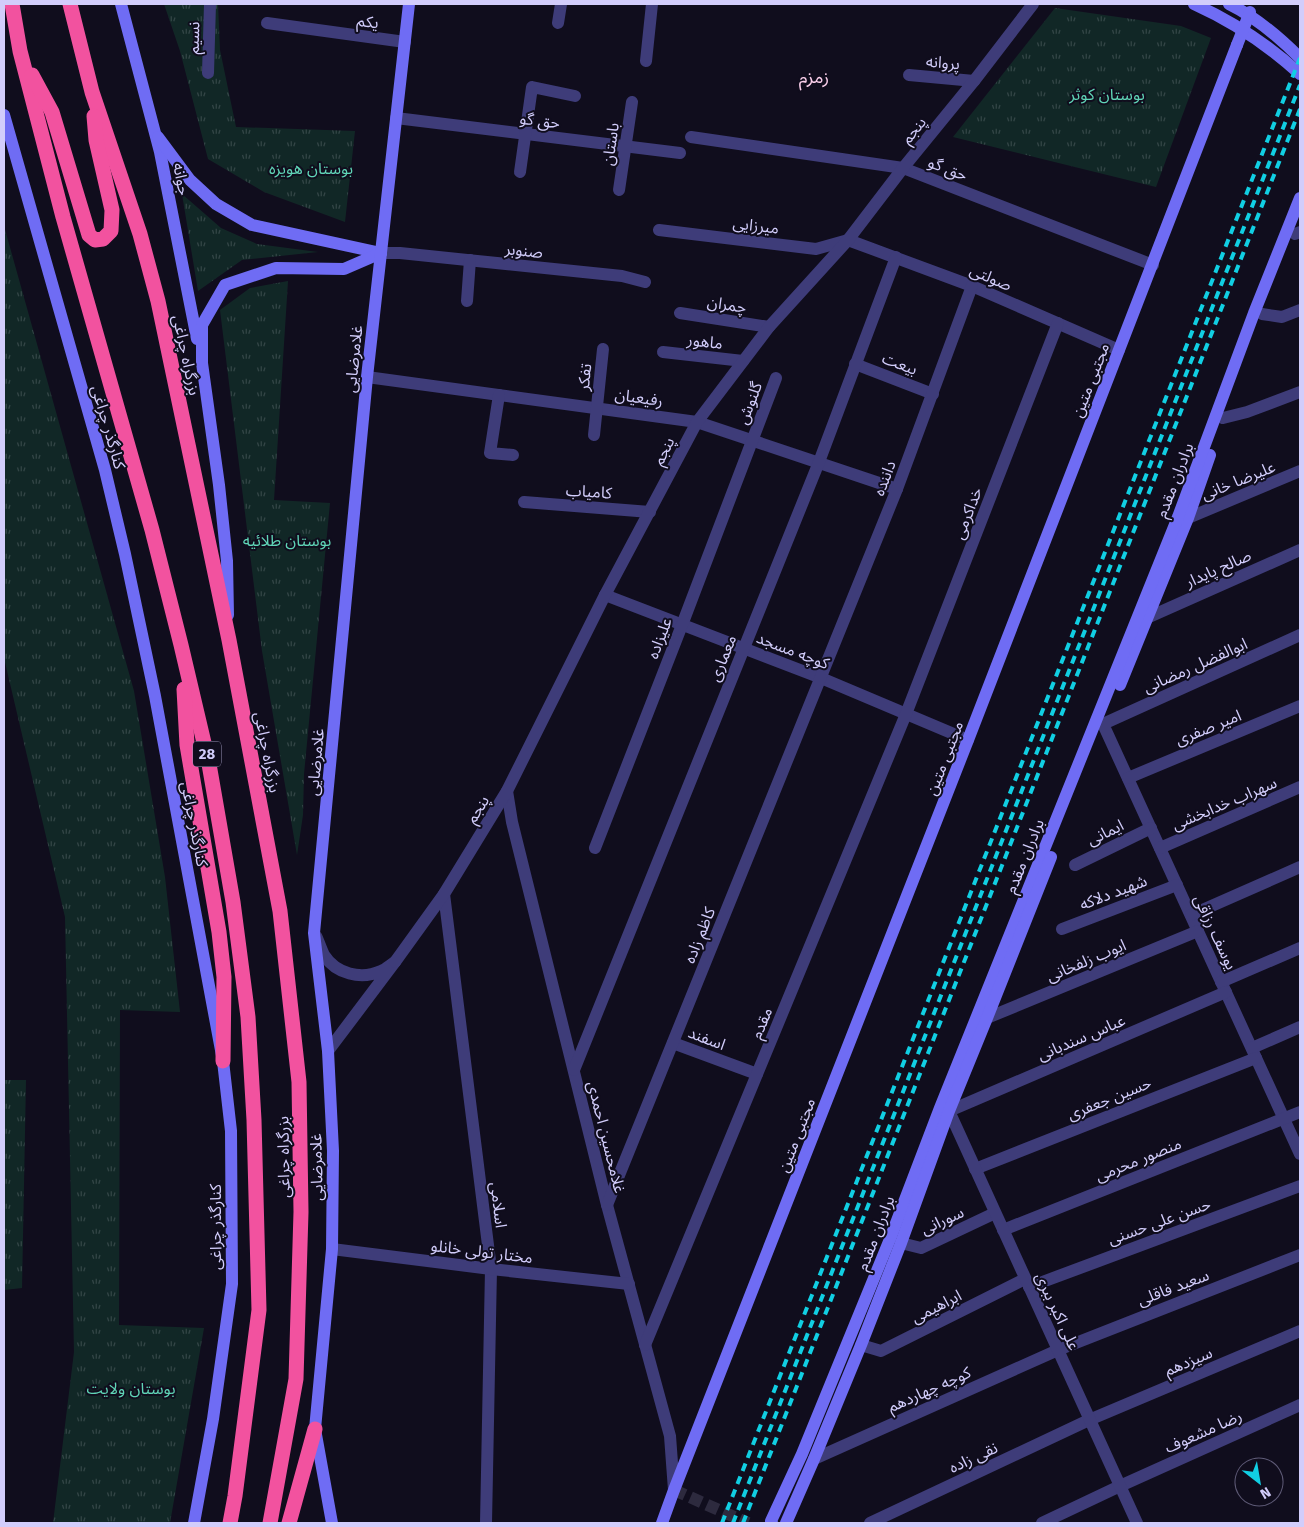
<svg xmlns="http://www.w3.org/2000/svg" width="1304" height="1527" font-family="'Fira Sans','Noto Sans Arabic',sans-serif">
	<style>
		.grass { fill: url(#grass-tufts) }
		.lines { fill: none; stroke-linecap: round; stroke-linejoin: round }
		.street-tunnel { stroke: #2d2a3e; stroke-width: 12; stroke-dasharray: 12 6; stroke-linecap: butt }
		.street { stroke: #3e3c79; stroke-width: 12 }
		.secondary { stroke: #6f6cf4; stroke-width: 12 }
		.highway { stroke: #f2529f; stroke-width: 15 }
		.rail { stroke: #11cfe3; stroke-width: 4; stroke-dasharray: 8 6; stroke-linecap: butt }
		.secondary-bridge { stroke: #6f6cf4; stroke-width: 12 }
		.labels { text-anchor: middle; stroke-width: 4; stroke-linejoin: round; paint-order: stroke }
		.shield { fill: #100d1d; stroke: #9893b8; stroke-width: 1 }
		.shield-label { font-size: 15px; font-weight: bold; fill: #d2cdfb }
		.street-label { font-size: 16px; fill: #d2cdfb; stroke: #100d1d }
		.park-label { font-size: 16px; fill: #60d5b7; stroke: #100d1d }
		.neighbourhood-label { font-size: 18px; fill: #fbcfeb; stroke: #100d1d }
	</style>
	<defs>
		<pattern id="grass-tufts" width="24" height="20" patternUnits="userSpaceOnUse" patternTransform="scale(1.25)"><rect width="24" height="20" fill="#112726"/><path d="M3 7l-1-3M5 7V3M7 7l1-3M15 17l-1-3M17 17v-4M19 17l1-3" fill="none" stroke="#334546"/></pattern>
	</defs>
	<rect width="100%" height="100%" fill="#100d1d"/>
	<g class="grass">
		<polygon points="164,4 218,4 220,50 236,127 355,131 345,222 264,192 208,159 180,51"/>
		<polygon points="1055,8 1181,26 1211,38 1156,187 953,137"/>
		<polygon points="182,194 221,228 257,244 318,252 242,260 198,291"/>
		<polygon points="4,226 134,691 165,877 180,1012 120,1010 119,1325 204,1328 170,1523 53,1523 74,1352 65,917 4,658"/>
		<polygon points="288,281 274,500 330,503 304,774 303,815 297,855 262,651 220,310 250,288"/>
		<polygon points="4,1080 26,1080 22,1288 4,1290"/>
	</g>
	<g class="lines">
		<polyline class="street-tunnel" points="674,1490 748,1523"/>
		<g class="street">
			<polyline points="267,23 405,42"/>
			<polyline points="558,23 561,4"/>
			<polyline points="646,61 652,4"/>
			<polyline points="208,73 210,4"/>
			<polyline points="909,75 974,81"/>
			<polyline points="396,118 680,153"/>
			<polyline points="691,137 903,168 1153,265"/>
			<polyline points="520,172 532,87 575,96"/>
			<polyline points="619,190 632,102"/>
			<polyline points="659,230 816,249 848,240 972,286 1119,350"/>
			<polyline points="1295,234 1300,232"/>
			<polyline points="381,253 400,253 622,276 645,282"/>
			<polyline points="467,301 470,260"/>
			<polyline points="680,313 769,327"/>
			<polyline points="1262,314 1282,317 1300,310"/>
			<polyline points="663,352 743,361"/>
			<polyline points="855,364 933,394"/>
			<polyline points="367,377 697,422 897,489"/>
			<polyline points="499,395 490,453 513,455"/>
			<polyline points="1223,418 1247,412 1300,392"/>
			<polyline points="594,435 603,349"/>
			<polyline points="524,502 650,512"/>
			<polyline points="1188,518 1300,471"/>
			<polyline points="605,595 821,678 968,740"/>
			<polyline points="1149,617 1300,550"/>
			<polyline points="1300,635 1103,724 1300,1154"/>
			<polyline points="1128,778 1300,706"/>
			<polyline points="507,791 512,822 607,1205 670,1436 674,1490"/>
			<polyline points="595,848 682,625 776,378"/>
			<polyline points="1160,848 1300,787"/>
			<polyline points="1075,865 1151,828"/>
			<polyline points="444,894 491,1269 486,1523"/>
			<polyline points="1191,915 1300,867"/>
			<polyline points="1062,929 1177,885"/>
			<path d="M316,936C319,942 321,949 324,955C336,974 361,980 381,971C386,969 390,965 395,962L328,1051"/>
			<polyline points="395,962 444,894 507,791 605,595 697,422 769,327 848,240 903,168 974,81 1033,4"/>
			<polyline points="1221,982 1300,948"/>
			<polyline points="987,1018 1198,931"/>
			<polyline points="673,1043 757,1074"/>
			<polyline points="1252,1048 1300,1027"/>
			<polyline points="574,1070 819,462 896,257"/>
			<polyline points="975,1169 1256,1058"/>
			<polyline points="607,1205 897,489 972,286"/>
			<polyline points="1003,1230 1300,1112"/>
			<polyline points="901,1243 921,1248 995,1213"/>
			<polyline points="332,1249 491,1269 629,1284"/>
			<polyline points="1029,1287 1300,1186"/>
			<polyline points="645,1345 906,714 1058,323"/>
			<polyline points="861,1345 881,1351 1025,1279"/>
			<polyline points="814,1459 1058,1350 1300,1255"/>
			<polyline points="870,1523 1089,1420 1300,1331"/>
			<polyline points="1042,1523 1120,1486 1300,1405"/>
			<polyline points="1137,1523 949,1111 1226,992"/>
		</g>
		<g class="secondary">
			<polyline points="121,4 160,152 197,339"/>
			<path d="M1194,4C1234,22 1267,44 1300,74"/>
			<path d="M1229,4C1256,17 1279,37 1300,58"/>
			<polyline points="4,115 105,470 125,554 155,696 223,1061 231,1131 232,1284 213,1419 194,1523"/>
			<polyline points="158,137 190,180 216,204 252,225 381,253"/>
			<polyline points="228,615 227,561 219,485 202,363 202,325 225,285 276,268 344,269 381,253"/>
			<polyline points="1120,685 1188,518 1210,455"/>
			<polyline points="332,1523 315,1429 332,1249 333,1151 328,1051 314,933 367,377 409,4"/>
			<polyline points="662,1523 674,1490 968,740 1237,45"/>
			<polyline points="772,1523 771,1521 802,1454 890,1239 940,1108 1178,517 1254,313 1300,198"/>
			<polyline points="786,1523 814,1459 861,1345 901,1243 949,1111 987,1018 1051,857"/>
		</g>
		<g class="highway">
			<polyline points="12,4 20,51 63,217 152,530 181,645 209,764 233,902 248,1017 254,1120 259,1310 235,1496 230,1523"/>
			<polyline points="70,4 92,92 140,234 158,301 229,640 280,911 299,1082 301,1212 296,1379 270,1523"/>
			<polyline points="32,75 52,112 89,235 95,240 103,239 111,231 112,210 96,140 94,116"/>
			<polyline points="184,689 187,745 219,932 224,977 223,1061"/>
			<polyline points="289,1523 315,1429"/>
		</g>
		<g class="rail">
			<polyline points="722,1523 1300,58"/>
			<polyline points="733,1523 1300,85"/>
			<polyline points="743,1523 1300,109"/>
		</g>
		<polyline class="secondary-bridge" points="1237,45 1250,12"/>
	</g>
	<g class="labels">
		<rect class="shield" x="193" y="741.5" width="28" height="25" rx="4"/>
		<g class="shield-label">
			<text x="207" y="759">28</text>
		</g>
		<g class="street-label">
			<text transform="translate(368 21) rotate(8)" y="6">یکم</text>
			<text transform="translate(193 38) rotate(-89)" y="6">نسیم</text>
			<text transform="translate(943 62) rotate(5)" y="6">پروانه</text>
			<text transform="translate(540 120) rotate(7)" y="6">حق گو</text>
			<text transform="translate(913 130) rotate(-51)" y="6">پنجم</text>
			<text transform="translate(610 144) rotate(-82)" y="6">باستان</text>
			<text transform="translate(948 168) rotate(21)" y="6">حق گو</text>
			<text transform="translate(182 179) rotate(79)" y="6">جوانه</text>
			<text transform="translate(756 225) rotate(7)" y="6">میرزایی</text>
			<text transform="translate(524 250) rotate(6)" y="6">صنوبر</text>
			<text transform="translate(991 277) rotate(23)" y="6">صولتی</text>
			<text transform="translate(727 304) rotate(9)" y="6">چمران</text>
			<text transform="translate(705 341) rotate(7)" y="6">ماهور</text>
			<text transform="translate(187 355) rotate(78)" y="6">بزرگراه چراغی</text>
			<text transform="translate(353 359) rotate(-84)" y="6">غلامرضایی</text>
			<text transform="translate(900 363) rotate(21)" y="6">بیعت</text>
			<text transform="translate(584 377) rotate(-84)" y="6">تفکر</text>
			<text transform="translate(1090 380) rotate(-69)" y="6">مجتبی متین</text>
			<text transform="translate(639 397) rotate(8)" y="6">رفیعیان</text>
			<text transform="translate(749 403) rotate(-69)" y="6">گلنوش</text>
			<text transform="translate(109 427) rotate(74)" y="6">کنارگذر چراغی</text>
			<text transform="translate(663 451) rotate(-63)" y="6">پنجم</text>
			<text transform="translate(884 478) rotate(-69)" y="6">داننده</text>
			<text transform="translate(1174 480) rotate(-69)" y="6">برادران مقدم</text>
			<text transform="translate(1238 480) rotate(-22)" y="6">علیرضا خانی</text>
			<text transform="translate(589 491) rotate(4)" y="6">کامیاب</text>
			<text transform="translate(967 513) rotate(-69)" y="6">خداکرمی</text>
			<text transform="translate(1218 568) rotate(-24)" y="6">صالح پایدار</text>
			<text transform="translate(659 638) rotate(-69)" y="6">علیزاده</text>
			<text transform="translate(793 650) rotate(21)" y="6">کوچه مسجد</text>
			<text transform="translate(722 658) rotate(-68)" y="6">معماری</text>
			<text transform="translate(1195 665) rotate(-24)" y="6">ابوالفضل رمضانی</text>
			<text transform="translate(1208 727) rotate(-22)" y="6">امیر صفری</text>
			<text transform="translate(268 752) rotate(79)" y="6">بزرگراه چراغی</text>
			<text transform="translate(944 758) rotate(-69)" y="6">مجتبی متین</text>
			<text transform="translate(315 762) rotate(-85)" y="6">غلامرضایی</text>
			<text transform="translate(1224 803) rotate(-23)" y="6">سهراب خدابخشی</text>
			<text transform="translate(477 809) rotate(-58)" y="6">پنجم</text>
			<text transform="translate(195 824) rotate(79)" y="6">کنارگذر چراغی</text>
			<text transform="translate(1105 832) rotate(-26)" y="6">ایمانی</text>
			<text transform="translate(1024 856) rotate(-68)" y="6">برادران مقدم</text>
			<text transform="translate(1113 892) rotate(-21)" y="6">شهید دلاکه</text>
			<text transform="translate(1216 932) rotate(65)" y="6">یوسف رزاقی</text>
			<text transform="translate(699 935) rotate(-68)" y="6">کاظم زاده</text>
			<text transform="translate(1086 960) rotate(-23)" y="6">ایوب زلفخانی</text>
			<text transform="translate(761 1023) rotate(-68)" y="6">مقدم</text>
			<text transform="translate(1081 1037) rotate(-23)" y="6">عباس سندبانی</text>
			<text transform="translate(707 1038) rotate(21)" y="6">اسفند</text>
			<text transform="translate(1109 1098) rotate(-22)" y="6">حسین جعفری</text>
			<text transform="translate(796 1135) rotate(-69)" y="6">مجتبی متین</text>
			<text transform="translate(607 1137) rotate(76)" y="6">غلامحسین احمدی</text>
			<text transform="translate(283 1157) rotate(-91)" y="6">بزرگراه چراغی</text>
			<text transform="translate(1138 1159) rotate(-22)" y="6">منصور محرمی</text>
			<text transform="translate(316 1167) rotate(-91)" y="6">غلامرضایی</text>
			<text transform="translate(499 1205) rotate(83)" y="6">اسلامی</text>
			<text transform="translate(942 1220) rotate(-25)" y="6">سورانی</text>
			<text transform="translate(1159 1221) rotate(-20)" y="6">حسن علی حسنی</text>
			<text transform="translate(215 1227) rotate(-90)" y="6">کنارگذر چراغی</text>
			<text transform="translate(875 1233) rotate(-69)" y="6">برادران مقدم</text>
			<text transform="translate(482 1251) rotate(7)" y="6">مختار تولی خانلو</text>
			<text transform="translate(1173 1287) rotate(-21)" y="6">سعید فاقلی</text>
			<text transform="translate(936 1306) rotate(-27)" y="6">ابراهیمی</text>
			<text transform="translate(1058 1311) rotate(65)" y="6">علی اکبر ببری</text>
			<text transform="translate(1188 1361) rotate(-23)" y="6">سیزدهم</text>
			<text transform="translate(929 1389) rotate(-24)" y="6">کوچه چهاردهم</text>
			<text transform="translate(1203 1431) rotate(-24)" y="6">رضا مشعوف</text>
			<text transform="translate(973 1457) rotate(-25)" y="6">نقی زاده</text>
		</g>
		<g class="park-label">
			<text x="1107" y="100">بوستان کوثر</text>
			<text x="311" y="174">بوستان هویزه</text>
			<text x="287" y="546">بوستان طلائیه</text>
			<text x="131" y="1394">بوستان ولایت</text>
		</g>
		<g class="neighbourhood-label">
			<text x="814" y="83">زمزم</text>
		</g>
	</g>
	<rect width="1304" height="1527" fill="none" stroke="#d2cdfb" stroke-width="10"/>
	<g transform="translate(1259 1482) rotate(149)"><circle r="24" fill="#100d1d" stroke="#5e5a76"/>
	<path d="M0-4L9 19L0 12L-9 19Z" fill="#11cfe3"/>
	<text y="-8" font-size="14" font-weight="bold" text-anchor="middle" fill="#d2cdfb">N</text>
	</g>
</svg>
